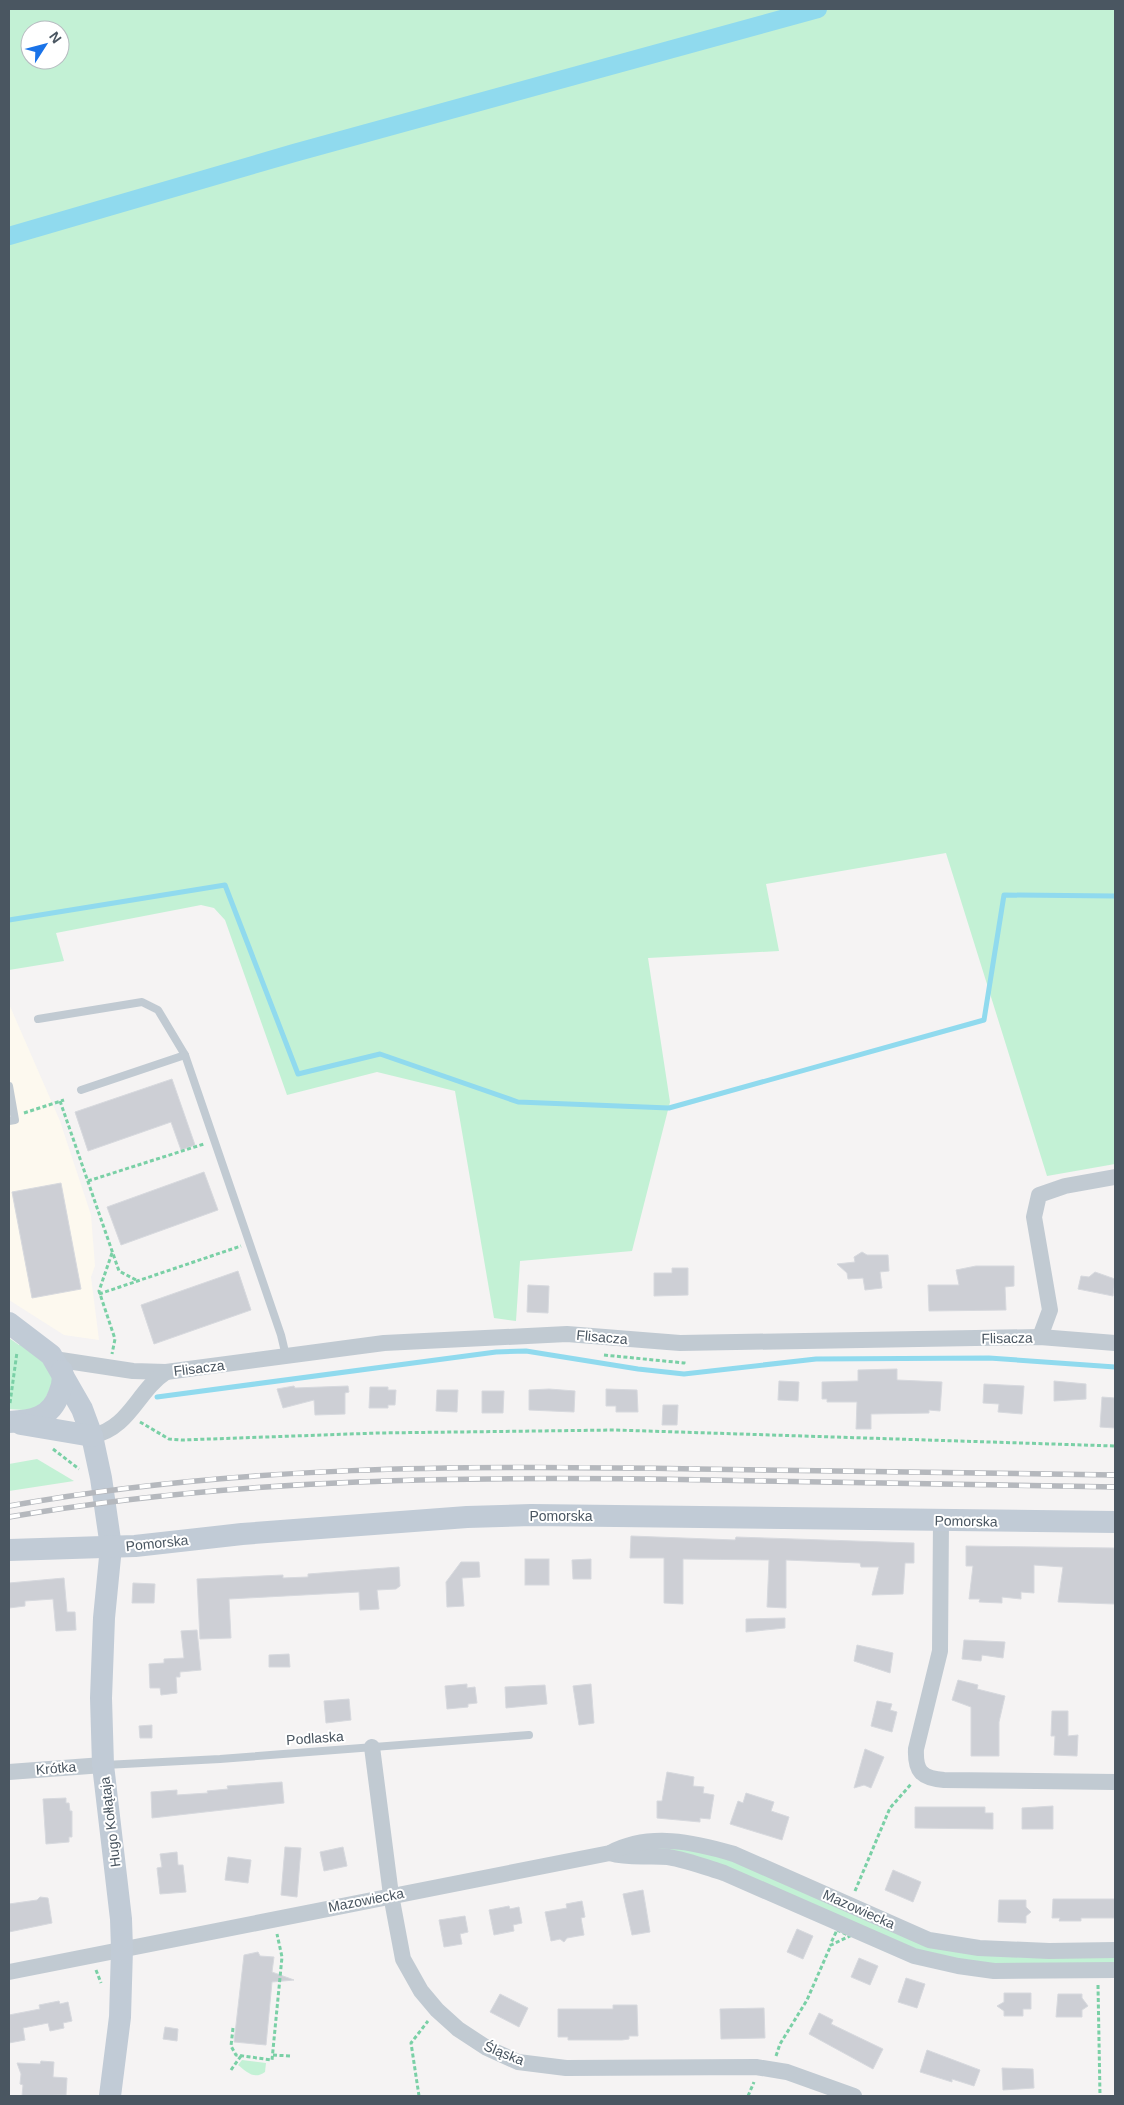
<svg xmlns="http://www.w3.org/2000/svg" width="1124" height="2105" font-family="Arial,sans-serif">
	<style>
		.commercial { fill: #fdf9ef }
		.green { fill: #c3f1d5; fill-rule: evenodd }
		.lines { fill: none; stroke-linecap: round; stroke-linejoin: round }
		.stream { stroke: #90daee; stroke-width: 5 }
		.canal { stroke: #90daee; stroke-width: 18 }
		.building { fill: #cdcfd5; stroke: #d7d9de }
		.path { stroke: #7ad0a6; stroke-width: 3; stroke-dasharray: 4 2.5; stroke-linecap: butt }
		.lane { stroke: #c1cad2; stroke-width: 8 }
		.street { stroke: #c1cad2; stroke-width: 16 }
		.secondary { stroke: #c1cbd6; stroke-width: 22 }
		.rail-casing { stroke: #b5b8bd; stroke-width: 5.5 }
		.rail { stroke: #fff; stroke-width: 4; stroke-dasharray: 11; stroke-linecap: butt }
		.labels { text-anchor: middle; stroke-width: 4; stroke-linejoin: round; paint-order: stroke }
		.street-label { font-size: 14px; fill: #4a5661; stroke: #fff }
	</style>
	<rect width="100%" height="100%" fill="#f5f3f3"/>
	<polygon class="commercial" points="9,1004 60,1121 91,1215 95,1266 91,1277 99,1340 64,1335 9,1300"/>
	<g class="green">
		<path d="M9,9H1115V1164L1047,1176L946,853L766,884L779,951L648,958L670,1102L632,1251L520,1261L516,1321L494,1318L455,1091L377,1072L287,1095L225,920L214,908L201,905L56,933L64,961L9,970ZM30,30H60V60H30Z"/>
		<polygon points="9,1338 19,1345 23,1341 41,1356 54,1381 39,1411 9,1409"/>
		<polygon points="37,1459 74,1481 9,1491 9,1464"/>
		<path d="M671,1845L731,1859L924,1942L1115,1955V1966C1069,1965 1022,1968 976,1962C948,1959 920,1950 893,1942L653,1846Z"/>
		<path d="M242,2060L266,2063L265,2072C254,2080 247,2072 238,2065Z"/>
	</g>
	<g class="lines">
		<g class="stream">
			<polyline points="9,920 225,885 298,1074 380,1054 518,1102 669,1108 984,1020 1004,895 1115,896"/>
			<polyline points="157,1397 496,1352 526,1351 638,1369 684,1374 816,1359 989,1358 1115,1367"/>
		</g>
		<polyline class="canal" points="9,236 294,153 818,9"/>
	</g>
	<g class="building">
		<polygon points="172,1079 195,1145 181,1150 171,1122 88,1151 75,1112"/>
		<polygon points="204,1172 218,1210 121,1245 107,1207"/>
		<polygon points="61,1183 81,1289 32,1298 12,1192"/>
		<polygon points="862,1252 867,1255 888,1255 889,1271 880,1272 882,1288 865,1290 863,1278 848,1279 847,1273 837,1264 855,1262 854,1257"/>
		<polygon points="976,1266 1014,1266 1014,1286 1005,1287 1006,1310 929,1311 928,1285 959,1285 956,1270"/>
		<polygon points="672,1268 688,1268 688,1295 654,1296 654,1273 672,1273"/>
		<polygon points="238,1271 251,1310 154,1344 141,1305"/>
		<polygon points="1095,1272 1115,1279 1113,1296 1078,1289 1081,1276 1089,1277"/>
		<polygon points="528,1285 549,1286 548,1313 527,1312"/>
		<polygon points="897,1369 897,1380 942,1382 940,1411 929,1410 929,1413 871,1414 871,1429 856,1429 857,1402 827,1402 827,1399 822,1399 822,1382 858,1381 858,1370"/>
		<polygon points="779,1381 799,1382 798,1401 778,1400"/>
		<polygon points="1054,1381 1086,1384 1086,1399 1054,1401"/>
		<polygon points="984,1384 1024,1386 1022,1414 998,1412 999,1404 983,1403"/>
		<polygon points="294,1386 295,1388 348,1386 349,1392 345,1393 345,1414 315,1415 314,1400 283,1408 277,1389"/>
		<polygon points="370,1387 388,1387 388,1390 396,1390 395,1405 388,1405 388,1408 369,1408"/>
		<polygon points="549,1389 575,1391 574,1412 529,1410 529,1390"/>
		<polygon points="606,1389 637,1390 638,1412 616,1412 616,1406 606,1406"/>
		<polygon points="437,1390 458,1390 457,1412 436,1411"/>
		<polygon points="482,1391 504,1391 503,1413 482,1413"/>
		<polygon points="1102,1397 1115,1398 1115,1428 1100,1427"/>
		<polygon points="663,1405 678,1405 677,1425 662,1425"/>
		<polygon points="631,1536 735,1540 736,1537 914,1543 914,1563 905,1563 903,1594 872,1595 879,1567 861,1567 860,1563 786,1560 786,1608 767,1607 769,1560 683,1559 683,1604 664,1603 664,1558 630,1558"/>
		<polygon points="966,1546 1115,1548 1115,1604 1058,1602 1063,1567 1034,1565 1034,1593 1021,1592 1021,1599 1002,1597 1002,1603 979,1602 980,1599 969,1599 973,1566 966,1566"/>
		<rect x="525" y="1559" width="24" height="26"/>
		<polygon points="591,1559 591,1579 573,1579 572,1560"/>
		<polygon points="461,1562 479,1562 480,1577 462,1578 464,1606 447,1607 446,1582"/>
		<polygon points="399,1567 400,1586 396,1589 377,1590 379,1609 360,1610 359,1592 229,1599 231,1638 200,1639 197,1579 283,1575 283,1578 308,1577 308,1574"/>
		<polygon points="64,1578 67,1612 75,1612 76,1630 56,1631 53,1599 25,1601 25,1606 9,1608 9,1583"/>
		<polygon points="133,1583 155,1584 154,1603 132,1603"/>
		<polygon points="785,1618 785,1628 746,1632 746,1619"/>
		<polygon points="197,1630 201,1670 180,1672 180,1677 176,1677 177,1693 161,1695 160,1688 150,1688 149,1664 164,1663 164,1659 184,1658 181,1631"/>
		<polygon points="964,1640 1005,1642 1003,1658 982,1655 981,1661 962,1659"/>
		<polygon points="857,1645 893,1653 890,1673 854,1661"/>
		<polygon points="289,1654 290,1667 269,1667 269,1655"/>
		<polygon points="958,1680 978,1685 977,1689 1005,1696 999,1722 999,1756 971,1756 971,1707 952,1700"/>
		<polygon points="467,1684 467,1688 475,1687 477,1703 468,1704 468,1707 447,1709 445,1686"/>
		<polygon points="591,1684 594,1723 579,1725 573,1686"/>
		<polygon points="545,1685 547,1704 506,1708 505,1687"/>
		<polygon points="349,1699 351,1720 326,1723 324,1701"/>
		<polygon points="877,1701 892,1704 890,1710 897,1712 892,1732 871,1726"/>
		<polygon points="1052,1711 1068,1711 1068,1736 1078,1735 1077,1756 1054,1755 1055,1736 1051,1736"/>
		<polygon points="152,1725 152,1738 140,1738 139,1726"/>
		<polygon points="865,1749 884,1757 871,1788 864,1785 854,1788"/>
		<polygon points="667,1772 694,1777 693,1786 704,1787 703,1793 714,1795 710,1819 700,1818 700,1822 657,1818 657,1801 662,1801"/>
		<polygon points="282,1782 284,1803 152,1818 151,1792 177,1790 177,1795 208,1793 207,1791 228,1789 227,1786"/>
		<polygon points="746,1793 774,1802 771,1811 789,1817 782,1840 730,1824 738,1801 743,1803"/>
		<polygon points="66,1798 66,1803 69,1803 70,1811 72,1811 72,1837 69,1837 69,1842 46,1844 43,1799"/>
		<polygon points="1053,1806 1053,1829 1022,1829 1022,1808"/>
		<polygon points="915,1807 985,1807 985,1813 993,1813 993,1829 915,1828"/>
		<polygon points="285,1847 301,1848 297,1897 281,1895"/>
		<polygon points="343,1847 347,1866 324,1871 320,1852"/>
		<polygon points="177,1852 178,1865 183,1865 186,1892 160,1894 157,1868 162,1867 160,1854"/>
		<polygon points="228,1857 251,1860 248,1883 225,1880"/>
		<polygon points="893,1870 921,1882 913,1902 885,1890"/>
		<polygon points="643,1890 650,1932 632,1935 623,1894"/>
		<polygon points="40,1897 48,1898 52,1923 9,1932 9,1904 37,1900"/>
		<polygon points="1053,1899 1115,1899 1115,1918 1081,1918 1081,1921 1059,1921 1060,1918 1052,1918"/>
		<polygon points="999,1900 1026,1900 1026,1907 1031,1912 1026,1916 1026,1923 998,1922"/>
		<polygon points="582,1901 585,1917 581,1918 584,1935 567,1938 564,1942 560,1939 551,1941 545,1912 567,1908 566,1904"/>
		<polygon points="509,1906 510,1909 519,1907 522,1923 513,1925 514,1931 494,1935 489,1910"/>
		<polygon points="465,1916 468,1932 460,1934 462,1944 444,1947 439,1920"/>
		<polygon points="797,1929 813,1936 803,1959 787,1952"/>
		<polygon points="258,1952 260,1956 274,1957 272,1972 294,1980 272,1982 266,2045 234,2042 244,1955"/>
		<polygon points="859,1958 878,1966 870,1985 851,1977"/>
		<polygon points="906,1978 925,1984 917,2008 898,2002"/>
		<polygon points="1004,1993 1031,1993 1031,2009 1023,2009 1023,2016 1004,2016 1004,2011 997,2006 1004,2002"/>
		<polygon points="500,1994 528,2008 519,2027 490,2012"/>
		<polygon points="1058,1994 1082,1994 1082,1998 1088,2006 1082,2010 1082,2017 1056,2017"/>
		<polygon points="59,2001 60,2004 68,2002 72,2021 63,2023 64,2028 50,2031 48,2023 23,2028 25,2040 9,2043 9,2015 40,2009 39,2005"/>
		<polygon points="613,2005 637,2005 638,2036 629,2036 629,2039 622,2040 568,2040 568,2037 558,2037 558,2009 613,2009"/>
		<polygon points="764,2008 765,2038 721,2039 720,2009"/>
		<polygon points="819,2013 833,2020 831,2024 883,2049 873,2069 809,2034"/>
		<polygon points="165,2027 178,2029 177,2041 163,2039"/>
		<polygon points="927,2050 980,2070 974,2086 952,2079 952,2082 920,2072"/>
		<polygon points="41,2061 54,2062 53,2077 67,2078 66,2095 22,2096 23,2085 20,2084 21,2074 17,2063 40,2064"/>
		<polygon points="1002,2068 1033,2069 1034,2088 1003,2090"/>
	</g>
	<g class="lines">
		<g class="path">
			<polyline points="60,1101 119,1271 138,1281"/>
			<polyline points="24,1113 64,1100"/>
			<polyline points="88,1181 204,1144"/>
			<polyline points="112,1253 99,1291 115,1339 112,1354"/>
			<polyline points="99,1294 241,1246"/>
			<polyline points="604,1355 684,1363 684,1359"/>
			<polyline points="10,1403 17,1352"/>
			<polyline points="140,1422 169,1439 182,1440 378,1433 615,1430 1115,1446"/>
			<polyline points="53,1449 79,1469"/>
			<polyline points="855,1891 890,1808 912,1783"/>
			<polygon points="837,1930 850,1936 831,1945 831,1943"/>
			<polyline points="96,1970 101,1983"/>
			<polyline points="1098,1985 1100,2096"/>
			<polyline points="233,2028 231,2046 236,2055 272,2060 282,1957 277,1934"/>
			<polyline points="273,2055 290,2056"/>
			<polyline points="776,2056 780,2044 807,2000 831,1945"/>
			<polyline points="231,2070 241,2056"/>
			<polyline points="419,2096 411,2043 428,2021"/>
			<polyline points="748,2096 754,2082"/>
		</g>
		<g class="lane">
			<polyline points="38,1019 142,1002 158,1010 185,1055 281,1335 286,1356"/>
			<polyline points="9,1086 15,1120 9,1121"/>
			<polyline points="81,1090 185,1055"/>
			<polyline points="105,1765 220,1759 529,1735"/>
		</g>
		<g class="street">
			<polyline points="1040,1337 1050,1310 1034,1217 1039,1195 1065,1186 1115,1177"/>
			<polyline points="54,1359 133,1371 166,1372 384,1343 567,1334 680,1343 1040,1337 1115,1343"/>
			<path d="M92,1436C130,1428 137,1391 166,1372"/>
			<path d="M941,1520L940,1651L916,1749C915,1771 921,1778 944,1780L1115,1782"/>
			<polyline points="372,1747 391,1895 403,1959 421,1991 437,2010 458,2029 487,2048 518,2062 566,2068 756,2067 787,2072 854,2096"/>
			<polyline points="9,1772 103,1765"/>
			<path d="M610,1853C630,1859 648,1855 668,1857C687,1860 705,1867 724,1873L914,1956L958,1966L994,1971L1115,1970"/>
			<path d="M9,1972L610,1853C649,1832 694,1842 734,1854L929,1940L979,1948L1049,1951L1115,1950"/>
		</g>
		<g class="secondary">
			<polyline points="9,1323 51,1355 82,1409 92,1436 101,1478 111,1547 104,1618 101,1698 103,1765 121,1919 122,1949 120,2017 110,2096"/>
			<path d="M9,1422C32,1421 51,1418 59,1394C62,1387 64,1379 62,1371"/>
			<polyline points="21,1424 92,1436"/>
			<polyline points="9,1550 135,1546 242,1534 467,1517 531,1515 1115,1522"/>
		</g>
		<defs>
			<g id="rail">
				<path d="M9,1506C236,1465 467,1465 697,1469C837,1471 976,1473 1115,1475"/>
				<path d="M9,1517C240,1477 474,1476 709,1480C844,1482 980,1485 1115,1487"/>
			</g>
		</defs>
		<use href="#rail" class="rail-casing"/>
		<use href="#rail" class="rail"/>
	</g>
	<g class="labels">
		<g class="street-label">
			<text transform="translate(602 1337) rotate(5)" y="5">Flisacza</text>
			<text transform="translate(1007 1338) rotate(-1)" y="5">Flisacza</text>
			<text transform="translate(199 1368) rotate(-7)" y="5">Flisacza</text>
			<text x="561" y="1521">Pomorska</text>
			<text transform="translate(966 1521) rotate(1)" y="5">Pomorska</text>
			<text transform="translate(157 1543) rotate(-6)" y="5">Pomorska</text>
			<text transform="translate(315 1738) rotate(-4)" y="5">Podlaska</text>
			<text transform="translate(56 1768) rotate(-5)" y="5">Krótka</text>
			<text transform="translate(110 1822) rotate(-97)" y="5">Hugo Kołłątaja</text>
			<text transform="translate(366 1900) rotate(-11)" y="5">Mazowiecka</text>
			<text transform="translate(859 1909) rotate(24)" y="5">Mazowiecka</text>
			<text transform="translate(504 2053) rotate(22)" y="5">Śląska</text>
		</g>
	</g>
	<rect width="1124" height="2105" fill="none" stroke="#4a5661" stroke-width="20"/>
	<g transform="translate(45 45) rotate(54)"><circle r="24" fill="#ffffff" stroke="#b7bbc0"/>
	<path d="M0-4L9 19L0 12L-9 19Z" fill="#1a73e8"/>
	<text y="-8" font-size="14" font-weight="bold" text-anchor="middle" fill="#4a5661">N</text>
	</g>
</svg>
